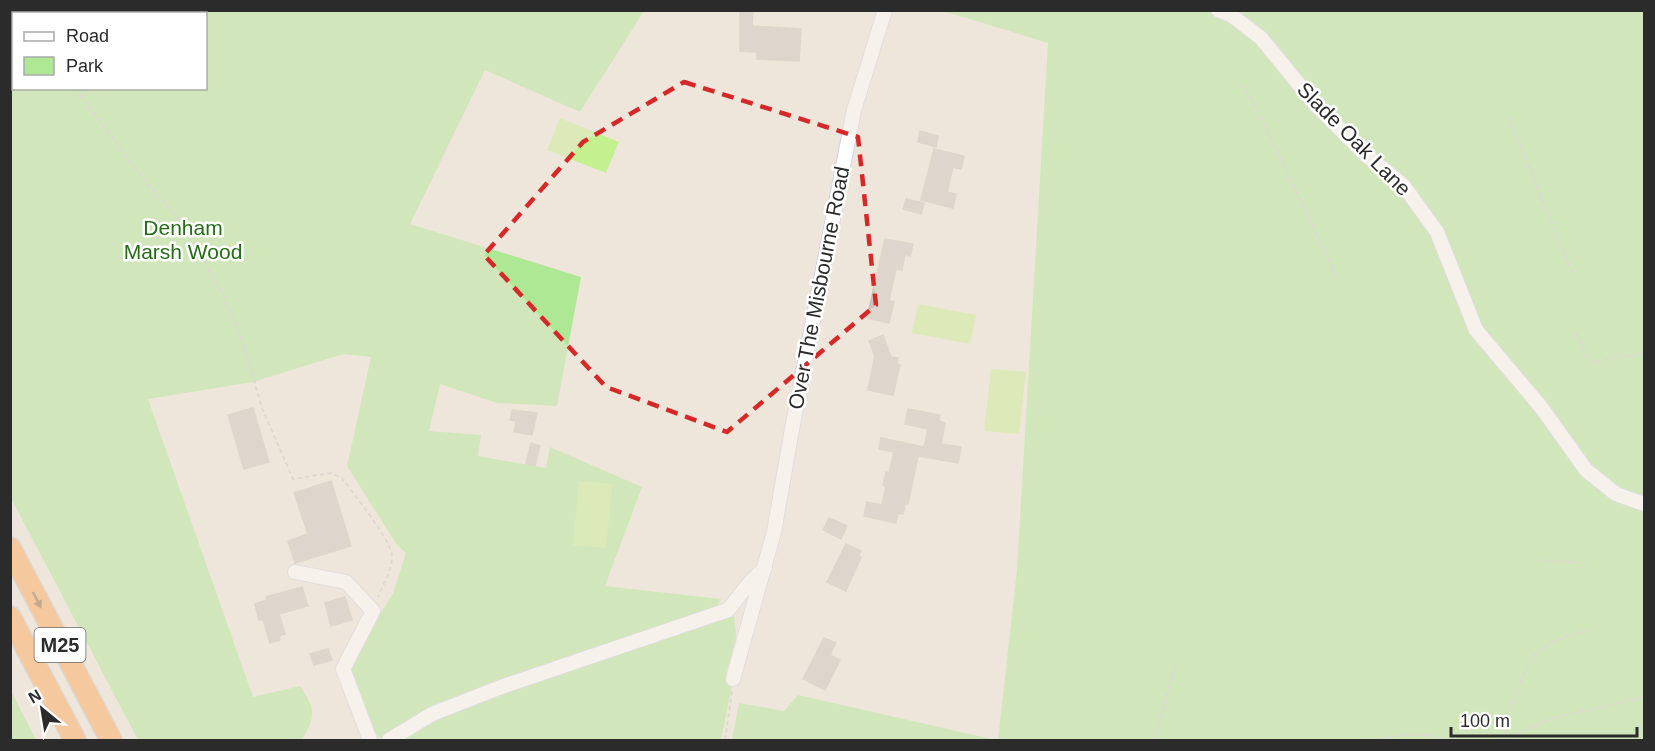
<svg xmlns="http://www.w3.org/2000/svg" width="1655" height="751" font-family="Helvetica,sans-serif">
	<style>
		.green { fill: #aee894; fill-rule: evenodd }
		.pitch { fill: #c4f08f }
		.building { fill: #c9c3bb; stroke: #c9c3b5; stroke-width: 1.5 }
		.lines { fill: none; stroke-linecap: round; stroke-linejoin: round }
		.minor-casing { stroke: #d1d4e4; stroke-width: 16 }
		.highway-casing { stroke: #c8c8c8; stroke-width: 24 }
		.path { stroke: #c8c8c8; stroke-width: 2; stroke-dasharray: 4.5 3; stroke-linecap: butt }
		.minor { stroke: #fff; stroke-width: 14 }
		.highway { stroke: #ffa455; stroke-width: 21 }
		.oneway { fill: #8a613e }
		.marked { fill: none; stroke: #d62828; stroke-width: 4.5; stroke-dasharray: 12 8; stroke-linejoin: round }
		.labels { text-anchor: middle; stroke-width: 5; stroke-linejoin: round; paint-order: stroke }
		.shield { fill: #fff; stroke: #6b6b6b; stroke-width: 1.5 }
		.shield-label { font-size: 20px; font-weight: bold; fill: #2b2b2b }
		.street-label { font-size: 21px; fill: #2b2b2b; stroke: #fff }
		.park-label { font-size: 21px; fill: #246d15; stroke: #fff }
	</style>
	<rect width="100%" height="100%" fill="#eee6db"/>
	<g class="green">
		<path d="M11,11H644L580,112L485,70L410,224L581,277L557,406L497,403L440,384L429,431L481,435L478,456L546,468L550,447L642,487L605,586L721,599L714,613L426,713L380,738L373,732L347,668L393,593L406,553L397,545L347,466L371,357L343,354L253,382L148,399L253,697L300,686C316,710 316,715 302,740H138L11,498ZM14,14H206V88H14Z"/>
		<polygon points="943,11 1644,11 1644,740 998,740 1017,570 1048,43"/>
		<polygon points="734,616 738,656 721,740 397,740 441,714"/>
		<polygon points="10,691 11,691 36,740 11,740"/>
		<polygon points="798,695 996,740 732,740 739,703 784,711"/>
	</g>
	<g class="pitch">
		<polygon points="560,118 619,142 606,173 547,150"/>
		<polygon points="918,304 976,315 970,344 912,333"/>
		<polygon points="991,369 1026,372 1019,434 984,431"/>
		<polygon points="579,481 612,484 606,548 573,545"/>
	</g>
	<g class="building">
		<polygon points="740,10 753,10 752,26 801,29 799,61 757,59 757,52 740,51"/>
		<polygon points="920,131 938,136 936,147 918,142"/>
		<polygon points="934,149 964,156 961,169 953,167 947,192 956,194 953,208 921,200"/>
		<polygon points="906,199 924,203 921,214 903,209"/>
		<polygon points="885,239 913,244 910,256 905,254 902,270 896,269 889,300 894,302 889,323 867,318"/>
		<polygon points="883,335 891,357 898,358 897,364 900,365 893,395 868,390 875,356 869,341"/>
		<polygon points="253,408 269,462 244,469 228,415"/>
		<polygon points="908,409 940,415 939,421 945,423 941,444 961,447 958,463 918,456 908,504 905,504 903,514 898,513 896,523 864,516 867,502 882,505 886,486 883,485 886,472 889,473 894,452 879,449 881,438 924,447 928,429 905,424"/>
		<polygon points="512,410 537,413 532,435 514,432 516,421 510,420"/>
		<polygon points="531,443 540,446 535,466 526,464"/>
		<polygon points="331,481 351,546 295,563 288,541 308,534 294,493"/>
		<polygon points="829,518 847,526 841,539 823,530"/>
		<polygon points="846,544 861,551 858,556 861,557 846,591 827,582"/>
		<polygon points="302,587 308,606 279,614 285,634 279,636 280,640 270,643 263,619 259,620 255,604 267,600 266,597"/>
		<polygon points="345,597 352,620 331,626 325,603"/>
		<polygon points="824,638 836,643 830,655 840,660 825,690 803,679"/>
		<polygon points="328,649 332,660 314,665 310,654"/>
	</g>
	<g class="lines">
		<defs>
			<g id="minor">
				<polyline points="1218,10 1231,15 1261,38 1315,104 1366,155 1403,185 1437,232 1476,330 1541,407 1586,470 1616,494 1644,504"/>
				<polyline points="295,572 346,582 373,611 343,669 370,740"/>
				<polyline points="733,679 774,532 792,429 854,110 885,10"/>
				<polyline points="389,740 432,714 501,687 728,610 750,582 765,568"/>
			</g>
			<g id="highway">
				<polyline points="10,548 111,740"/>
				<polyline points="10,617 75,740"/>
			</g>
		</defs>
		<use href="#minor" class="minor-casing"/>
		<use href="#highway" class="highway-casing"/>
		<g class="path">
			<polyline points="22,10 24,14"/>
			<polyline points="1241,84 1252,99 1339,281"/>
			<path d="M75,88L148,185L181,220L221,290L241,336L262,408L293,479L330,473L342,478C353,494 392,540 392,557C392,570 383,585 378,597"/>
			<polyline points="1508,116 1572,272"/>
			<polyline points="1576,333 1588,358 1593,362 1612,358 1644,354"/>
			<polyline points="1597,361 1599,368"/>
			<polyline points="1538,560 1585,563"/>
			<polyline points="1502,739 1512,737 1549,719 1640,698 1644,695"/>
			<polyline points="725,740 732,691"/>
			<polyline points="1155,740 1177,659"/>
			<path d="M1372,740C1397,736 1421,730 1444,740"/>
			<path d="M1501,740C1508,730 1510,717 1513,705C1530,649 1536,645 1592,629"/>
		</g>
		<use href="#minor" class="minor"/>
		<use href="#highway" class="highway"/>
	</g>
	<defs><path id="oneway-solid" d="M-6-.8H1V-3.2L6.5 0L1 3.2V.8H-6Z" transform="scale(1.5)"/></defs>
	<use class="oneway" href="#oneway-solid" transform="translate(37 600) rotate(63)"/>
	<path d="M0 0H1655V751H0ZM684,82L858,137L876,305L727,432L606,387L484,255L583,142Z" fill="#eee6db" fill-opacity=".55" fill-rule="evenodd"/>
	<path class="marked" d="M684,82L858,137L876,305L727,432L606,387L484,255L583,142Z"/>
	<g class="labels">
		<rect class="shield" x="34.5" y="628" width="51" height="34" rx="4.5"/>
		<g class="shield-label">
			<text x="60" y="652">M25</text>
		</g>
		<g class="street-label">
			<text transform="translate(1354 139) rotate(45)" y="7">Slade Oak Lane</text>
			<text transform="translate(819 288) rotate(-79)" y="7">Over The Misbourne Road</text>
		</g>
		<g class="park-label">
			<text x="183" y="235">Denham<tspan x="183" dy="24">Marsh Wood</tspan></text>
		</g>
	</g>
	<rect width="1655" height="751" fill="none" stroke="#2b2b2b" stroke-width="24"/>
	<rect x="12" y="12" width="195" height="78" fill="#ffffff" stroke="#aaaaaa" stroke-width="1.5"/>
	<rect x="24" y="32" width="30" height="9" fill="#ffffff" stroke="#aaaaaa" stroke-width="1.5"/>
	<text x="66" y="42" font-size="18" fill="#2b2b2b">Road</text>
	<rect x="24" y="57" width="30" height="18" fill="#aee894" stroke="#aaaaaa" stroke-width="1.5"/>
	<text x="66" y="72" font-size="18" fill="#2b2b2b">Park</text>
	<g transform="translate(42 709) rotate(330)" stroke="#ffffff" stroke-width="4.5" paint-order="stroke">
	<path d="M0-4.5L10 22L0 15L-10 22Z" fill="#2b2b2b"/>
	<text y="-9" font-size="16" font-weight="bold" text-anchor="middle" fill="#2b2b2b">N</text>
	</g>
	<path d="M1451 727v9h186v-9" fill="none" stroke="#2b2b2b" stroke-width="3"/>
	<text x="1460" y="727" font-size="18" fill="#2b2b2b" stroke="#ffffff" stroke-width="4.5" paint-order="stroke">100 m</text>
</svg>
